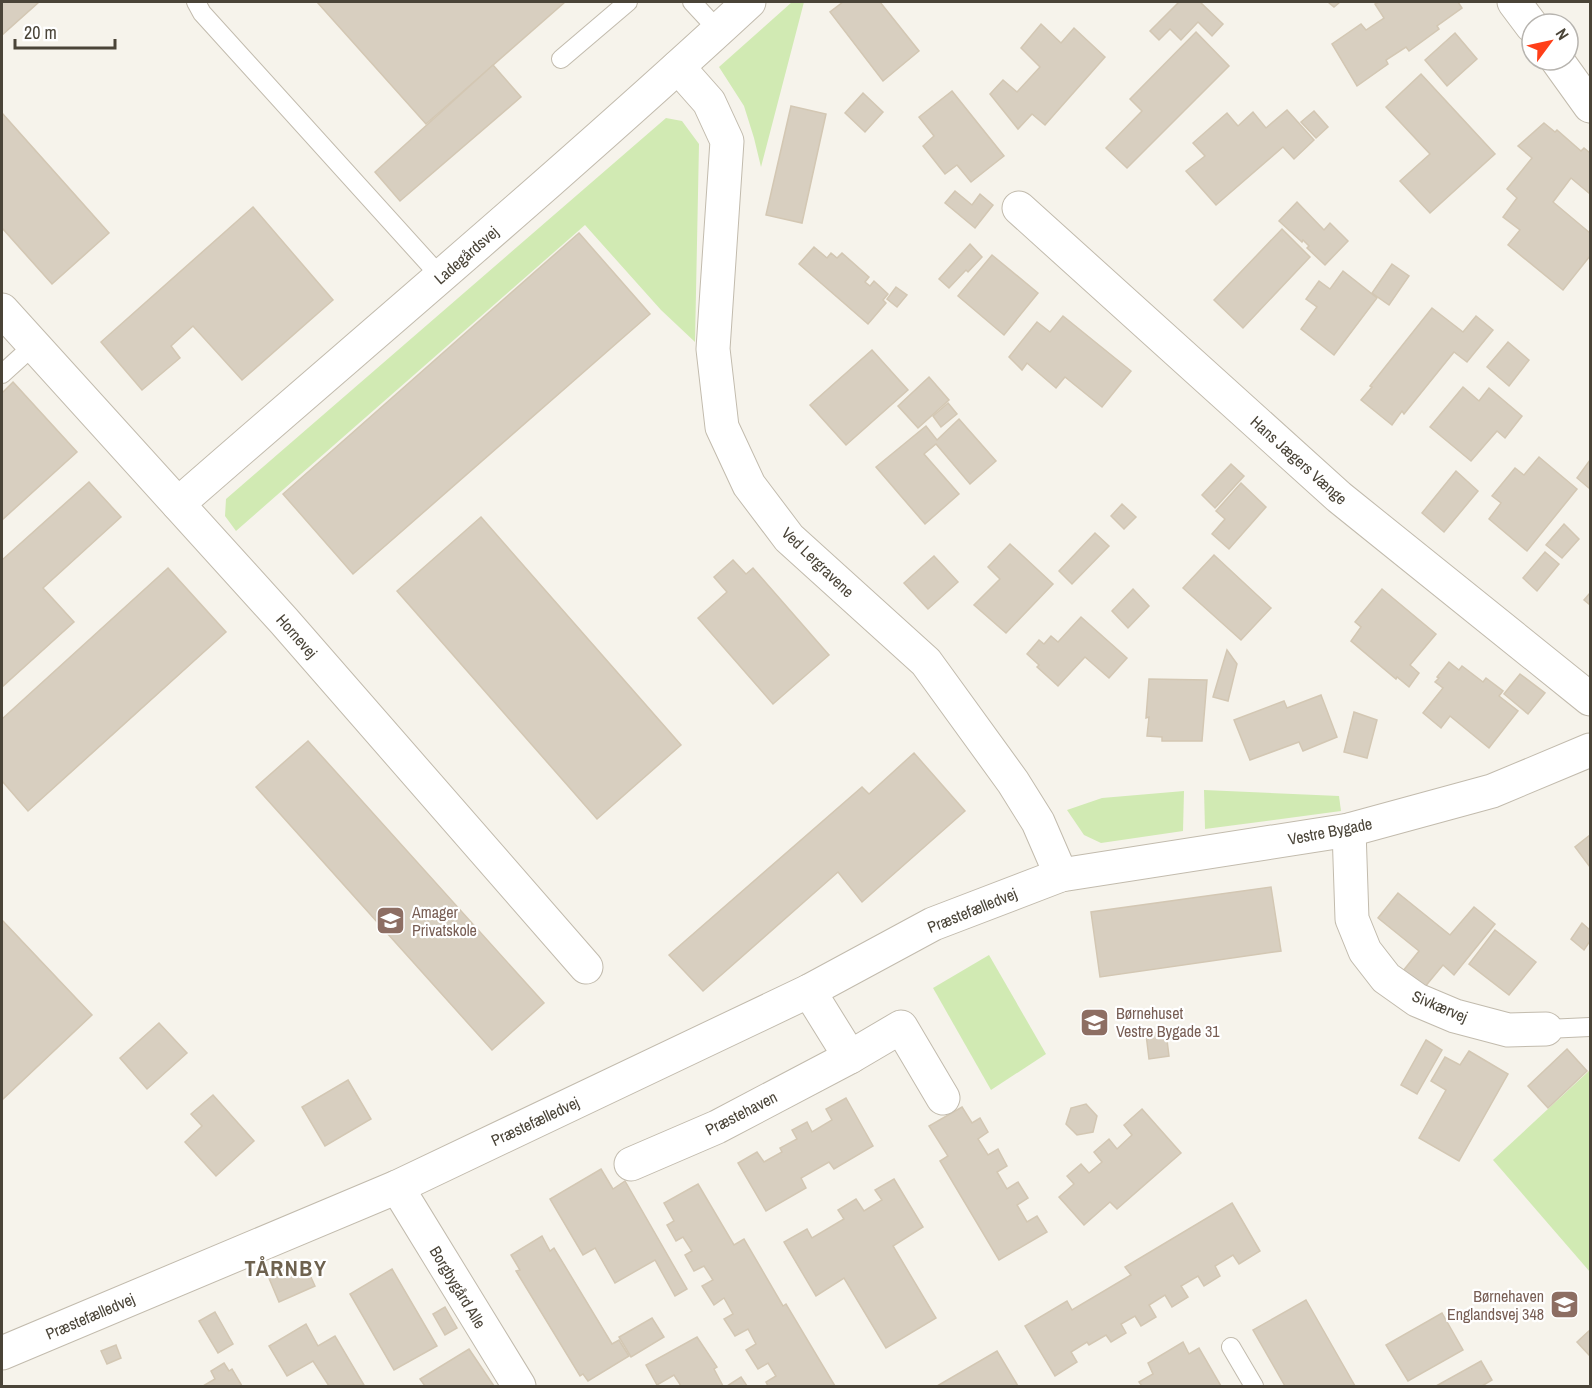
<svg xmlns="http://www.w3.org/2000/svg" width="1592" height="1388" font-family="'Archivo Narrow',sans-serif">
	<style>
		.green { fill: #d1eab3 }
		.building { fill: #d8cfc0; stroke: #d3c7b3; stroke-width: 1.5 }
		.lines { fill: none; stroke-linecap: round; stroke-linejoin: round }
		.lane-casing { stroke: #c2bbad; stroke-width: 20 }
		.street-casing { stroke: #c2bbad; stroke-width: 35 }
		.lane { stroke: #fff; stroke-width: 18 }
		.street { stroke: #fff; stroke-width: 33 }
		.labels { text-anchor: middle; stroke-width: 4.5; stroke-linejoin: round; paint-order: stroke }
		.street-label { font-size: 16px; fill: #4a4438; stroke: #fff }
		.education-label { font-size: 16px; fill: #785e54; stroke: #fff; text-anchor: start }
		.district-label { font-size: 22px; font-weight: bold; letter-spacing: 1.5px; fill: #6e624f; stroke: #fff }
	</style>
	<rect width="100%" height="100%" fill="#f6f3eb"/>
	<g class="green">
		<polygon points="792,2 804,2 761,167 754,138 744,106 719,67"/>
		<polygon points="666,118 682,121 699,144 695,342 661,310 585,225 236,531 225,516 226,499"/>
		<polygon points="1204,790 1339,796 1341,811 1205,829"/>
		<polygon points="1184,791 1183,831 1101,843 1084,835 1067,810 1102,798"/>
		<polygon points="989,955 1046,1054 991,1090 933,988"/>
		<polygon points="1590,1070 1590,1272 1493,1160"/>
	</g>
	<g class="building">
		<polygon points="2,2 39,2 2,35"/>
		<polygon points="317,2 565,2 426,124"/>
		<polygon points="843,2 880,2 919,51 883,81 830,12"/>
		<polygon points="1176,2 1200,2 1223,24 1212,36 1198,22 1181,40 1170,29 1159,40 1150,31 1178,3"/>
		<polygon points="1328,2 1340,2 1334,7"/>
		<polygon points="1379,2 1458,2 1462,8 1437,26 1439,29 1409,51 1406,47 1386,60 1388,64 1357,86 1332,44 1361,24 1366,30 1384,18 1375,4"/>
		<polygon points="1041,24 1061,43 1074,28 1105,57 1045,125 1032,114 1018,129 990,94 1003,80 1017,92 1040,67 1021,48"/>
		<polygon points="1196,32 1229,66 1127,168 1106,148 1142,111 1130,99"/>
		<polygon points="1455,33 1477,59 1447,86 1425,60"/>
		<polygon points="493,65 521,97 400,201 375,172"/>
		<polygon points="1421,74 1495,154 1430,213 1400,181 1430,154 1386,107"/>
		<polygon points="952,91 1004,156 971,182 957,165 945,174 923,146 934,136 919,117"/>
		<polygon points="863,93 883,112 865,132 845,113"/>
		<polygon points="791,106 826,114 802,223 766,215"/>
		<polygon points="1287,110 1314,140 1294,159 1283,147 1216,205 1186,171 1205,156 1193,143 1227,113 1238,126 1253,112 1266,128"/>
		<polygon points="1314,111 1328,127 1316,138 1301,122"/>
		<polygon points="2,113 109,233 52,284 2,228"/>
		<polygon points="1544,123 1555,132 1557,130 1581,151 1584,148 1590,153 1590,194 1571,178 1553,202 1590,233 1590,256 1563,290 1508,245 1520,230 1503,217 1517,198 1507,189 1532,158 1518,146"/>
		<polygon points="955,191 972,205 980,194 993,205 975,228 945,203"/>
		<polygon points="1297,202 1324,230 1330,223 1348,241 1325,265 1307,248 1309,246 1303,240 1302,242 1279,221"/>
		<polygon points="253,207 333,300 242,380 193,326 171,346 180,358 142,390 101,342"/>
		<polygon points="1282,229 1310,257 1243,328 1214,300"/>
		<polygon points="579,233 650,314 353,574 283,494"/>
		<polygon points="970,244 982,257 968,272 966,270 949,288 939,279"/>
		<polygon points="814,247 827,258 831,253 837,258 842,253 869,277 865,282 870,286 874,281 888,294 883,300 886,303 868,324 799,264"/>
		<polygon points="992,255 1038,293 1004,335 958,296"/>
		<polygon points="1392,264 1409,276 1389,305 1372,293"/>
		<polygon points="1343,271 1377,298 1334,355 1301,329 1317,307 1306,299 1319,281 1330,289"/>
		<polygon points="896,287 907,295 897,307 887,299"/>
		<polygon points="1432,308 1463,332 1476,316 1493,330 1467,362 1454,352 1404,414 1402,411 1392,425 1361,400 1372,387 1370,386"/>
		<polygon points="1063,316 1131,371 1102,407 1065,377 1056,388 1027,363 1022,370 1009,357 1037,322 1050,332"/>
		<polygon points="1508,342 1529,360 1509,386 1487,367"/>
		<polygon points="872,350 908,390 846,445 810,405"/>
		<polygon points="929,377 949,400 918,428 898,406"/>
		<polygon points="13,382 77,452 2,520 2,393"/>
		<polygon points="1463,387 1479,401 1489,388 1522,416 1505,438 1497,431 1471,461 1430,427"/>
		<polygon points="948,403 957,414 941,427 933,416"/>
		<polygon points="959,419 996,461 970,484 936,444 924,454 959,494 925,524 876,467 926,426 937,440"/>
		<polygon points="1539,457 1577,489 1527,551 1489,519 1501,503 1492,496 1515,468 1524,475"/>
		<polygon points="1590,460 1590,489 1577,478"/>
		<polygon points="1231,464 1244,476 1215,508 1202,495"/>
		<polygon points="1456,471 1478,491 1444,532 1422,513"/>
		<polygon points="89,482 121,517 43,588 74,622 2,687 2,560"/>
		<polygon points="1241,483 1266,507 1229,549 1212,534 1225,519 1216,511"/>
		<polygon points="1122,504 1136,517 1124,529 1111,516"/>
		<polygon points="481,517 681,745 597,819 397,591"/>
		<polygon points="1564,524 1579,539 1562,558 1546,545"/>
		<polygon points="1095,533 1109,546 1072,584 1059,571"/>
		<polygon points="1010,544 1053,584 1006,633 974,605 1000,579 988,567"/>
		<polygon points="1545,552 1559,564 1537,591 1523,578"/>
		<polygon points="1214,555 1271,608 1241,640 1183,588"/>
		<polygon points="934,556 958,582 928,609 904,583"/>
		<polygon points="733,560 746,574 753,568 829,655 773,704 698,618 727,592 714,577"/>
		<polygon points="168,568 226,632 28,811 2,781 2,719"/>
		<polygon points="1133,589 1149,606 1128,628 1112,611"/>
		<polygon points="1382,589 1436,634 1410,665 1419,673 1409,687 1397,677 1396,679 1351,641 1361,627 1355,622"/>
		<polygon points="1590,593 1590,605 1584,600"/>
		<polygon points="1081,617 1127,658 1109,678 1085,657 1058,686 1037,667 1039,665 1027,654 1039,640 1044,644 1051,636 1058,642"/>
		<polygon points="1227,650 1237,664 1228,701 1213,697"/>
		<polygon points="1449,662 1459,670 1462,666 1483,682 1486,678 1503,691 1499,696 1518,711 1489,748 1450,716 1441,728 1423,713 1443,688 1435,682 1439,678 1437,677"/>
		<polygon points="1520,674 1545,693 1528,714 1504,694"/>
		<polygon points="1149,679 1207,680 1202,741 1162,741 1162,737 1147,736 1149,717 1146,718"/>
		<polygon points="1321,695 1337,737 1303,751 1299,742 1250,760 1234,720 1284,701 1287,708"/>
		<polygon points="1354,712 1377,720 1367,758 1344,752"/>
		<polygon points="308,741 544,1003 492,1050 256,787"/>
		<polygon points="914,753 965,811 862,902 838,872 703,991 669,955 862,787 869,794"/>
		<polygon points="1590,835 1590,867 1575,847"/>
		<polygon points="1271,887 1281,951 1100,977 1091,912"/>
		<polygon points="1398,893 1450,935 1474,907 1495,924 1454,975 1443,965 1424,988 1403,971 1419,951 1378,918"/>
		<polygon points="2,920 92,1015 2,1100"/>
		<polygon points="1582,923 1590,930 1590,941 1584,950 1571,939"/>
		<polygon points="1495,930 1536,962 1509,995 1469,964"/>
		<polygon points="159,1023 187,1053 147,1089 120,1058"/>
		<polygon points="1166,1032 1169,1056 1149,1059 1146,1034"/>
		<polygon points="1426,1040 1442,1050 1417,1094 1401,1085"/>
		<polygon points="1567,1049 1587,1071 1548,1108 1528,1086"/>
		<polygon points="1469,1051 1508,1074 1459,1161 1419,1138 1446,1090 1431,1081 1445,1057 1460,1065"/>
		<polygon points="348,1080 371,1119 325,1146 302,1107"/>
		<polygon points="213,1095 254,1141 216,1176 185,1142 202,1126 191,1114"/>
		<polygon points="846,1098 873,1146 834,1169 829,1162 801,1178 806,1188 766,1211 738,1163 757,1152 764,1162 782,1152 780,1148 797,1139 792,1130 807,1122 812,1132 832,1120 826,1109"/>
		<polygon points="1086,1104 1097,1116 1093,1132 1077,1135 1066,1124 1071,1108"/>
		<polygon points="962,1107 972,1123 980,1118 988,1132 978,1139 988,1155 998,1149 1007,1166 997,1172 1007,1189 1018,1182 1028,1198 1017,1205 1027,1222 1037,1216 1047,1232 999,1260 940,1161 948,1156 929,1126"/>
		<polygon points="1142,1109 1181,1153 1117,1209 1110,1202 1084,1225 1059,1197 1074,1184 1067,1176 1081,1164 1089,1173 1102,1162 1094,1152 1109,1139 1117,1149 1132,1135 1124,1125"/>
		<polygon points="601,1169 613,1189 625,1181 687,1289 675,1296 655,1260 615,1283 595,1248 583,1255 550,1199"/>
		<polygon points="894,1179 923,1227 893,1246 936,1318 886,1348 844,1278 816,1296 784,1242 807,1229 812,1238 844,1219 838,1210 856,1199 864,1211 882,1200 875,1190"/>
		<polygon points="698,1184 734,1245 744,1239 783,1306 786,1304 835,1386 768,1386 766,1382 776,1376 768,1363 758,1369 746,1350 756,1344 748,1329 735,1336 724,1319 733,1314 724,1298 714,1305 702,1286 713,1280 704,1266 694,1271 685,1255 692,1251 683,1237 676,1241 667,1225 674,1221 664,1203"/>
		<polygon points="1232,1203 1260,1251 1239,1264 1233,1255 1215,1266 1220,1276 1204,1286 1198,1276 1181,1286 1188,1297 1172,1307 1165,1295 1149,1305 1156,1317 1141,1326 1135,1316 1121,1324 1126,1333 1111,1342 1106,1335 1089,1345 1087,1342 1071,1352 1077,1362 1055,1376 1025,1326 1067,1301 1072,1310 1131,1275 1125,1267"/>
		<polygon points="542,1236 550,1251 554,1248 612,1344 619,1340 629,1356 588,1381 583,1374 580,1376 516,1271 520,1270 511,1255"/>
		<polygon points="303,1260 315,1286 279,1302 268,1276"/>
		<polygon points="392,1269 437,1346 394,1370 350,1294"/>
		<polygon points="1306,1300 1355,1386 1285,1386 1253,1330"/>
		<polygon points="445,1307 457,1328 445,1335 433,1314"/>
		<polygon points="215,1312 233,1344 218,1353 199,1321"/>
		<polygon points="1442,1313 1463,1350 1408,1381 1386,1345"/>
		<polygon points="652,1318 664,1337 631,1357 619,1337"/>
		<polygon points="306,1324 318,1346 335,1336 364,1385 329,1386 313,1361 287,1376 269,1346"/>
		<polygon points="1590,1330 1590,1356 1577,1342"/>
		<polygon points="697,1337 717,1367 714,1369 723,1386 681,1386 674,1375 657,1385 646,1365"/>
		<polygon points="1183,1342 1189,1354 1199,1348 1221,1386 1142,1386 1139,1382 1153,1374 1148,1363"/>
		<polygon points="116,1345 121,1358 107,1364 101,1351"/>
		<polygon points="469,1349 494,1386 425,1386 420,1379"/>
		<polygon points="997,1351 1018,1386 937,1386"/>
		<polygon points="1481,1361 1492,1380 1482,1386 1436,1386"/>
		<polygon points="224,1363 229,1371 232,1369 242,1386 203,1386 215,1379 211,1371"/>
		<polygon points="741,1377 747,1386 727,1386"/>
	</g>
	<g class="lines">
		<defs>
			<g id="lane">
				<polyline points="196,2 202,13 441,277"/>
				<polyline points="692,2 718,30"/>
				<polyline points="561,59 628,2"/>
				<polyline points="2,374 34,345"/>
				<polyline points="1546,1029 1590,1027"/>
				<polyline points="1231,1347 1254,1386"/>
			</g>
			<g id="street">
				<polyline points="1514,2 1532,26"/>
				<polyline points="1557,60 1590,106"/>
				<polyline points="678,67 709,102 727,141 713,349 722,427 749,485 789,538 926,662 1013,782 1038,822 1061,875"/>
				<polyline points="1019,208 1339,497 1590,699"/>
				<polyline points="2,310 284,621 586,967"/>
				<path d="M178,504C369,337 563,174 749,2"/>
				<polyline points="1349,830 1352,919 1365,951 1386,978 1417,1000 1455,1016 1508,1030 1546,1029"/>
				<polyline points="809,991 850,1057"/>
				<polyline points="631,1164 717,1127 850,1057 901,1027 943,1098"/>
				<polyline points="397,1187 519,1386"/>
				<polyline points="2,1353 397,1187 809,991 933,924 1061,875 1349,830 1492,791 1590,750"/>
			</g>
		</defs>
		<use href="#lane" class="lane-casing"/>
		<use href="#street" class="street-casing"/>
		<use href="#lane" class="lane"/>
		<use href="#street" class="street"/>
	</g>
	<defs>
		<symbol id="school-square" viewBox="-11 -11 22 22"><rect x="-9" y="-9" width="18" height="18" rx="4" fill="#8d6e63" stroke="#fff"/><path d="M0-5L7-2L0 1L-7-2ZM-4 1L0 2.5L4 1V4Q0 6-4 4Z" fill="#fff"/></symbol>
	</defs>
	<g fill-rule="evenodd">
		<use href="#school-square" x="374" y="904" width="33" height="33"/>
		<use href="#school-square" x="1078" y="1006" width="33" height="33"/>
		<use href="#school-square" x="1548" y="1288" width="33" height="33"/>
	</g>
	<g class="labels">
		<g class="street-label">
			<text transform="translate(466 255) rotate(-41)" y="6">Ladegårdsvej</text>
			<text transform="translate(1299 460) rotate(42)" y="6">Hans Jægers Vænge</text>
			<text transform="translate(818 562) rotate(44)" y="6">Ved Lergravene</text>
			<text transform="translate(297 636) rotate(49)" y="6">Hornevej</text>
			<text transform="translate(1330 831) rotate(-11)" y="6">Vestre Bygade</text>
			<text transform="translate(972 910) rotate(-22)" y="6">Præstefælledvej</text>
			<text transform="translate(1440 1006) rotate(23)" y="6">Sivkærvej</text>
			<text transform="translate(741 1113) rotate(-27)" y="6">Præstehaven</text>
			<text transform="translate(535 1121) rotate(-25)" y="6">Præstefælledvej</text>
			<text transform="translate(458 1287) rotate(59)" y="6">Borgbygård Alle</text>
			<text transform="translate(90 1316) rotate(-23)" y="6">Præstefælledvej</text>
		</g>
		<g class="education-label">
			<text x="412" y="918">Amager<tspan x="412" dy="18">Privatskole</tspan></text>
			<text x="1116" y="1019">Børnehuset<tspan x="1116" dy="18">Vestre Bygade 31</tspan></text>
			<text x="1544" y="1302" text-anchor="end">Børnehaven<tspan x="1544" dy="18">Englandsvej 348</tspan></text>
		</g>
		<g class="district-label">
			<text x="286" y="1276">TÅRNBY</text>
		</g>
	</g>
	<rect width="1592" height="1388" fill="none" stroke="#4a4438" stroke-width="6"/>
	<g transform="translate(1550 42) rotate(57)"><circle r="28" fill="#ffffff" stroke="#b7b4af" stroke-width="1.5"/>
	<path d="M0-4.5L10 22L0 15L-10 22Z" fill="#ff3f19"/>
	<text y="-9" font-size="16" font-weight="bold" text-anchor="middle" fill="#4a4438">N</text>
	</g>
	<path d="M15 39v9h100v-9" fill="none" stroke="#4a4438" stroke-width="3"/>
	<text x="24" y="39" font-size="18" fill="#4a4438" stroke="#ffffff" stroke-width="4.5" paint-order="stroke">20 m</text>
</svg>
